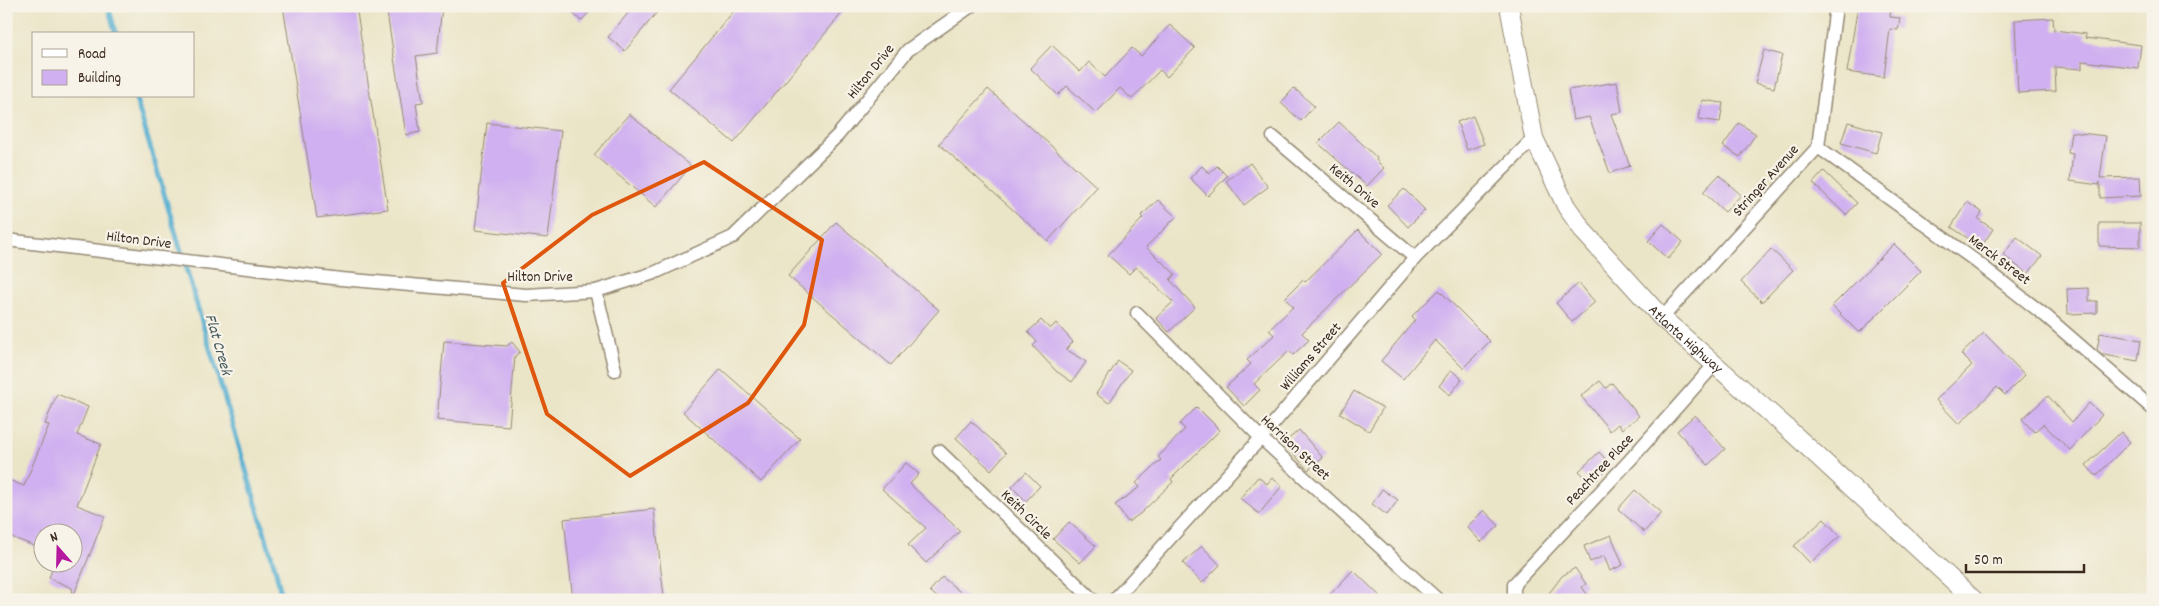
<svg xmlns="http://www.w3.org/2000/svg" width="2159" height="606" font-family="Dekko,sans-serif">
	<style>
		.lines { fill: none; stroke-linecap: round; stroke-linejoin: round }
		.stream { stroke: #52aed0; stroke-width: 5 }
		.building { fill: #d0b0f0 }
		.street-casing { stroke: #938873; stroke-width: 15 }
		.secondary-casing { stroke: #938873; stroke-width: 20 }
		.street { stroke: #fff; stroke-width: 12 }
		.secondary { stroke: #fff; stroke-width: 18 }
		.marked { fill: none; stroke: #df570d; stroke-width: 4; stroke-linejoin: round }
		.labels { text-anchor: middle; stroke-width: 4.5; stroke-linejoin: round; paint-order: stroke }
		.street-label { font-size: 15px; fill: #3b2a1e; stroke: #f7f3e8 }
		.water-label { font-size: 16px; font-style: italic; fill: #43585c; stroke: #f7f3e8 }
	</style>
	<rect width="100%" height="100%" fill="#f7f3e8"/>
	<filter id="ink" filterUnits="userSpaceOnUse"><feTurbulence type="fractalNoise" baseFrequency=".02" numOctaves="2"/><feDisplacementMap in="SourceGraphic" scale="10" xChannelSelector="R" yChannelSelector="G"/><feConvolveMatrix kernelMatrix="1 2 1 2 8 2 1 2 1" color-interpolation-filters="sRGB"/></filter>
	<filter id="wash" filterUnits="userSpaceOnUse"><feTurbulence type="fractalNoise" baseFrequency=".0096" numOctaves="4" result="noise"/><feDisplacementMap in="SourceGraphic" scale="20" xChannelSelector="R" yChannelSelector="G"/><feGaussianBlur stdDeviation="1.12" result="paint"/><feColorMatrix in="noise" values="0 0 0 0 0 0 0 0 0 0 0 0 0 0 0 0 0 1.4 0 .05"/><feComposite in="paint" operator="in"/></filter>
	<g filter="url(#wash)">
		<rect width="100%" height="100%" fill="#ebe5c8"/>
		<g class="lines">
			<g class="stream">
				<polyline points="108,6 116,34"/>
				<polyline points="135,96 276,571 282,600"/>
			</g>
		</g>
		<g id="blocks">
			<g class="building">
				<polygon points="283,6 356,6 388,209 317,218"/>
				<polygon points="386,6 442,6 437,53 416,56 423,102 416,103 420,132 406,135"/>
				<polygon points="565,6 595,6 581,21"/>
				<polygon points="634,6 662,6 625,51 608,37"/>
				<polygon points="738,6 848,6 734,143 669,89"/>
				<polygon points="1858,6 1891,6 1890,17 1900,18 1898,30 1890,29 1884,77 1847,72"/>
				<polygon points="2053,18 2054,30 2086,34 2085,38 2141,45 2138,68 2082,61 2082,69 2055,67 2056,91 2018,93 2015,20"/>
				<polygon points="1170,25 1195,48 1167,77 1160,70 1132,99 1120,88 1096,113 1067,86 1058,95 1030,68 1052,45 1080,72 1089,62 1105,77 1132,48 1141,56"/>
				<polygon points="1764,50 1782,55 1774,88 1755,83"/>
				<polygon points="1617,82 1622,112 1611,114 1630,166 1610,173 1589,117 1573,120 1568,90"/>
				<polygon points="1294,88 1314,106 1301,121 1281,103"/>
				<polygon points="988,89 1097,187 1048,241 939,144"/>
				<polygon points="1702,100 1723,103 1720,122 1699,119"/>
				<polygon points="629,114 691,166 656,207 594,155"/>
				<polygon points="1473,116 1484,144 1467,150 1457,122"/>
				<polygon points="1339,122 1377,158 1376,160 1384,168 1367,186 1318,143"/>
				<polygon points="1848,122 1882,132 1876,153 1841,143"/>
				<polygon points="487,123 561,131 548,238 475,230"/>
				<polygon points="1739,123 1756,134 1740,157 1723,146"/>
				<polygon points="2071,132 2106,136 2100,178 2140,177 2141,196 2100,198 2100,182 2099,185 2070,181 2073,154 2068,153"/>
				<polygon points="1250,163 1268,187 1244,205 1226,181"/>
				<polygon points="1202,166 1209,173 1217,166 1227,176 1208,196 1190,178"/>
				<polygon points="1824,171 1857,203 1846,215 1813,183"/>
				<polygon points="1719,175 1741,195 1725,212 1703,192"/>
				<polygon points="1404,189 1425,210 1408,227 1387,205"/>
				<polygon points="1158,200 1176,217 1146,247 1175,274 1170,280 1195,307 1169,332 1156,318 1173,302 1136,267 1129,274 1108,255 1143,218 1141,216"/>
				<polygon points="1967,202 1982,212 1978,219 1993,229 1981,247 1951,227"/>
				<polygon points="836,222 939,310 891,365 788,276"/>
				<polygon points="2099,223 2140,223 2140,247 2099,246"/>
				<polygon points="1663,224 1683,242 1668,259 1648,241"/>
				<polygon points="1358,230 1382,254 1302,333 1309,340 1293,355 1289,351 1254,384 1260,390 1244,406 1226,387 1251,364 1247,360 1274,335 1269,330 1293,307 1285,298 1303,280 1305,282"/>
				<polygon points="2017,237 2042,256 2028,274 2003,255"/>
				<polygon points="1894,244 1921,271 1859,333 1832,306"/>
				<polygon points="1771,249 1793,270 1762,302 1741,282"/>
				<polygon points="1579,283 1595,302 1572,322 1556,303"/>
				<polygon points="2089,288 2089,301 2097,301 2097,313 2068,314 2067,289"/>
				<polygon points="1439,290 1490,341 1463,368 1435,340 1403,379 1381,361 1415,320 1412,316"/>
				<polygon points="1041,320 1050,329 1056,323 1073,342 1066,349 1086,362 1072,382 1056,371 1033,346 1037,342 1028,332"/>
				<polygon points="1984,333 2025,375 2005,395 1997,387 1959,424 1936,400 1972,365 1961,354"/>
				<polygon points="2100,333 2141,340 2138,361 2104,355 2097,350"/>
				<polygon points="444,341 507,346 512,342 520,352 515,356 509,426 437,420"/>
				<polygon points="1118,361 1131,370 1109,403 1096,394"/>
				<polygon points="721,369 800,439 761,482 683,412"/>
				<polygon points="1451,370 1462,379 1450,395 1439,386"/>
				<polygon points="1600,381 1606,388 1612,383 1639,416 1622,429 1618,424 1610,431 1581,396"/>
				<polygon points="1354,391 1383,408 1369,431 1340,413"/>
				<polygon points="57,394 88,407 77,435 101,444 77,505 105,516 73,597 72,588 49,578 54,564 72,564 72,534 42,534 42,549 6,535 6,479 24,486 49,425 45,424"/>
				<polygon points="2048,396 2072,422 2089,403 2102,415 2070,450 2043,424 2034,432 2022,419"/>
				<polygon points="1197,407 1220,430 1171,479 1173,482 1141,513 1128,522 1115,505 1140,487 1136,483 1161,460 1158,457 1185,429 1180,424"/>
				<polygon points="1695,415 1725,449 1708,465 1677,431"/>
				<polygon points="971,421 1006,453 991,470 956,438"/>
				<polygon points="1299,430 1323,458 1308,470 1284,443"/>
				<polygon points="2121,432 2130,442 2096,476 2086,465"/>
				<polygon points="1599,452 1611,465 1592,484 1579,471"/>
				<polygon points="906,463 919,474 910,484 960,531 926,563 908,545 926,528 882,489"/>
				<polygon points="1026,472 1040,486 1026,501 1012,487"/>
				<polygon points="1258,477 1267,484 1272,478 1282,486 1259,514 1240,498"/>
				<polygon points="1382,489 1398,500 1387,515 1372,504"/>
				<polygon points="1635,490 1661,513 1644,532 1618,509"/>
				<polygon points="654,509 664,597 642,600 573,600 564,519"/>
				<polygon points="1484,510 1499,526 1481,542 1467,527"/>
				<polygon points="1824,519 1840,536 1810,563 1794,546"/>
				<polygon points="1069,522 1096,546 1080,563 1053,539"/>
				<polygon points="1611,535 1623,565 1610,571 1604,556 1590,562 1584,546"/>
				<polygon points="1202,546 1220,565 1202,583 1183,563"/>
				<polygon points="1575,568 1586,584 1582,587 1591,600 1544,600 1562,576"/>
				<polygon points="1353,570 1384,600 1325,600"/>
				<polygon points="942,577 970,600 940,600 930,591"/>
			</g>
		</g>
	</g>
	<g filter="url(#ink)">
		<use href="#blocks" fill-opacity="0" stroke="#938873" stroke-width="1"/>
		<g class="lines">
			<defs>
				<g id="street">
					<polyline points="1273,137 1415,258"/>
					<polyline points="1818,147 1973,259 2047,317 2153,409"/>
					<polyline points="6,240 341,279 526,295 596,291 654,273 733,237 838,135 908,50 971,6"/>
					<polyline points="596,291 615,370"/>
					<polyline points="1137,313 1261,438 1438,600"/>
					<polyline points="1662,318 1818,147 1836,6"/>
					<polyline points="939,451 1093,600"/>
					<polyline points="1514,598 1514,584 1630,460 1715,364"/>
					<polyline points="1114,600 1261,438 1415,258 1534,138"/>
				</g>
				<g id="secondary">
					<path id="s1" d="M1509,6L1534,138L1566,206L1585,233L1662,318L1786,427L1974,600"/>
				</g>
			</defs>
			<use href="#street" class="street-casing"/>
			<use href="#secondary" class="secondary-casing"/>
			<use href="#street" class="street"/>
			<use href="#secondary" class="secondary"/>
		</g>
	</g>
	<path class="marked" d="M704,162L822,240L804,325L748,403L630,476L547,414L503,283L592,215Z"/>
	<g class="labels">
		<g class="street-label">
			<text transform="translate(870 71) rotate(-51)" y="5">Hilton Drive</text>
			<text transform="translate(1765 180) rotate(-48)" y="5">Stringer Avenue</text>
			<text transform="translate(1355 185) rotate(40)" y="5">Keith Drive</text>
			<text transform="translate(139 239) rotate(7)" y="5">Hilton Drive</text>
			<text transform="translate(2000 259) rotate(37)" y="5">Merck Street</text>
			<text x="540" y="281">Hilton Drive</text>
			<text dy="5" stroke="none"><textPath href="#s1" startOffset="389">Atlanta Highway</textPath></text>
			<text transform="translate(1310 356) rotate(-49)" y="5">Williams Street</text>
			<text transform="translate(1296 447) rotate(43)" y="5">Harrison Street</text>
			<text transform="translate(1599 469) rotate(-47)" y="5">Peachtree Place</text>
			<text transform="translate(1027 514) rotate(44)" y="5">Keith Circle</text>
		</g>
		<g class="water-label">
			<text transform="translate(220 344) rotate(74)" y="6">Flat Creek</text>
		</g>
	</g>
	<rect width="2159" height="606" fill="none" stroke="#f7f3e8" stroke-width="25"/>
	<rect x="32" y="32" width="162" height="65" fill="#f7f3e8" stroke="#aca397"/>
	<rect x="42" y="49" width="25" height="8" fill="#ffffff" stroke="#aca397"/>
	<text x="78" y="58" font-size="15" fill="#3b2a1e">Road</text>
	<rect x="42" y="70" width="25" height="15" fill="#d0b0f0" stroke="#aca397"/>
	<text x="78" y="82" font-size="15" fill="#3b2a1e">Building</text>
	<g transform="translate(58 548) rotate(340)"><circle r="24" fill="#f7f3e8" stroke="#aca397"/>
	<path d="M0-4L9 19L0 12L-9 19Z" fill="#b5179e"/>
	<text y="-8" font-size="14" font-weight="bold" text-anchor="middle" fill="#3b2a1e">N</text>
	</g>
	<path d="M1966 564v8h118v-8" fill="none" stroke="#3b2a1e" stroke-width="2.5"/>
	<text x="1974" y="564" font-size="15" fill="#3b2a1e" stroke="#f7f3e8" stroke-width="4" paint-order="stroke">50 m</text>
</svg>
